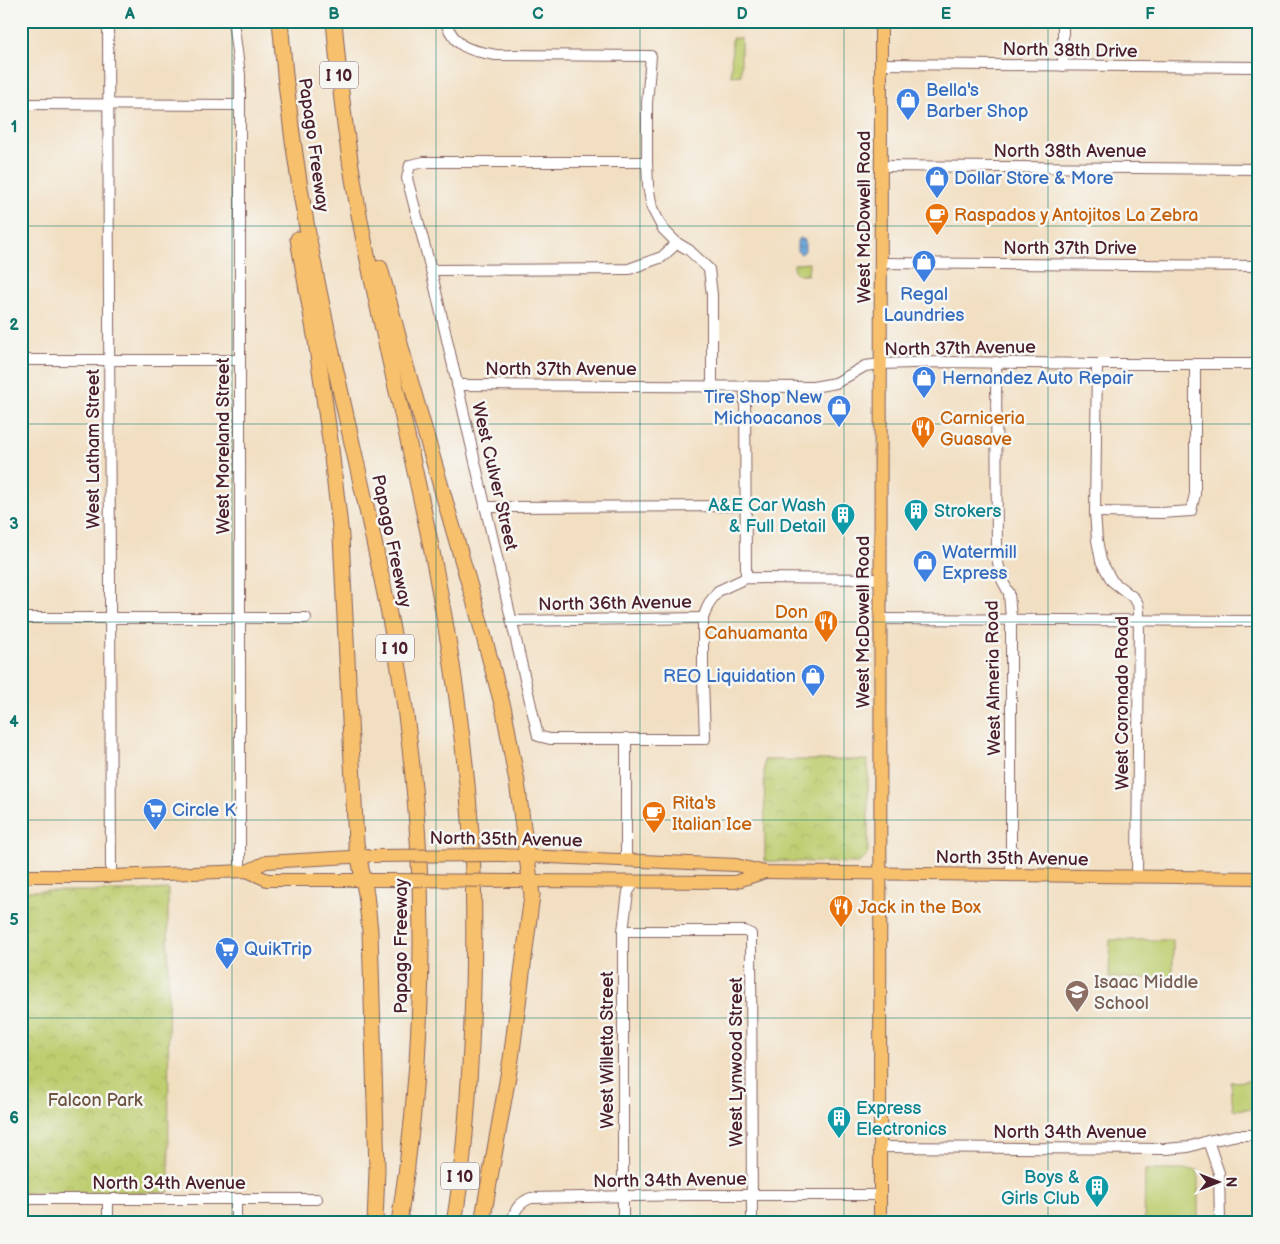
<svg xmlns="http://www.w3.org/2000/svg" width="1280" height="1244" font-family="'Balsamiq Sans',sans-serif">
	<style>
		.green { fill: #becd6f; stroke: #84764d }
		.park { fill: url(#park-crowns); stroke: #84764d }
		.water { fill: url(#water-rules); stroke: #566180 }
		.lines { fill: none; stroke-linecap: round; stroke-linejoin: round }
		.minor-casing { stroke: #856260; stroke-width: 12 }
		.major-casing { stroke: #856260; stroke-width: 14 }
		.highway-casing { stroke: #856260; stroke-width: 17 }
		.minor { stroke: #fff; stroke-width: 10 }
		.major { stroke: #f7c06c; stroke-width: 12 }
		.highway { stroke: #f7c06c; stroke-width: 15 }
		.major-bridge-casing { stroke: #856260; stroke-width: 14; stroke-linecap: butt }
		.major-bridge { stroke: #f7c06c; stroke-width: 12 }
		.grid { fill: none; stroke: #0f766e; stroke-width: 1; stroke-opacity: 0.55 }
		.labels { text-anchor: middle; stroke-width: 5; stroke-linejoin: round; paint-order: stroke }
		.shield { fill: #f6f6f2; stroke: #7e6067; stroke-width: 1 }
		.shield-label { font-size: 16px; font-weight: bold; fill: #4a1f2b }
		.street-label { font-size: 18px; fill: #4a1f2b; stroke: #f6f6f2 }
		.shop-label { font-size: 18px; fill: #366cbe; stroke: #f6f6f2; text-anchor: start }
		.food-label { font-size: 18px; fill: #c56008; stroke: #f6f6f2; text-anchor: start }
		.culture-label { font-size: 18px; fill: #0d838f; stroke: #f6f6f2; text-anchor: end }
		.education-label { font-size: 18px; fill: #785e54; stroke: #f6f6f2; text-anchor: start }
		.park-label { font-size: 18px; fill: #6d533f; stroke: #f6f6f2 }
		.neatline { fill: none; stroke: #0f766e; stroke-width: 2 }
		.grid-label { font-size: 16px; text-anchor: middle; font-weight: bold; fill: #0f766e }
	</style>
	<defs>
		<pattern id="park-crowns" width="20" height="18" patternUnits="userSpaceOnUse" patternTransform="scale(1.25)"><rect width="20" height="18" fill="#becd6f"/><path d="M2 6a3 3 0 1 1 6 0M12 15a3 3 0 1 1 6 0" fill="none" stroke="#a5b060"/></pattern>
		<pattern id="water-rules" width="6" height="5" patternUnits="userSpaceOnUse" patternTransform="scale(1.25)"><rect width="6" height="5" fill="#63a3d6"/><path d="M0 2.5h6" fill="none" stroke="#5484ae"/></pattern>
	</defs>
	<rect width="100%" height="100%" fill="#f6f6f2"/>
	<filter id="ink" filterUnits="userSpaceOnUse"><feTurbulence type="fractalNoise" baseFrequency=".02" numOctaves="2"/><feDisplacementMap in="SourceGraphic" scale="10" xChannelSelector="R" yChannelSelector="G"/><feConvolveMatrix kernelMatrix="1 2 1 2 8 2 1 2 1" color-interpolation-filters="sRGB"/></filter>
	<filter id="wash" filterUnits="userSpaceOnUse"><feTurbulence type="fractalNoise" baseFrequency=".0096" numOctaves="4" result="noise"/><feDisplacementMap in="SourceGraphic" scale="20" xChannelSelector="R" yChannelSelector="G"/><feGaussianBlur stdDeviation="1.12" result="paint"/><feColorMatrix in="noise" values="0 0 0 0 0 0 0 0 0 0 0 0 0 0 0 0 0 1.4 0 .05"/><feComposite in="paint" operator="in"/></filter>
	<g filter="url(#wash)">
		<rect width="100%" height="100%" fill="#f2dfc2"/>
		<g class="green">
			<polygon points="732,38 741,38 741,75 731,76"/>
			<polygon points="1110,940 1173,940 1173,979 1109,978"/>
			<polygon points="1259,1080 1259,1108 1233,1110 1231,1082"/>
			<polygon points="1145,1170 1198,1170 1198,1223 1144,1223"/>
		</g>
		<g class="park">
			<polygon points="809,263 808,275 799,275 794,271 794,264"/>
			<polygon points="764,760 868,760 868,854 859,863 765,861"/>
			<polygon points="168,889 169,1192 21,1193 21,891 129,891"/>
		</g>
		<polygon class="water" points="800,238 805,240 805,251 801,254 797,251 797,241"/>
	</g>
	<g filter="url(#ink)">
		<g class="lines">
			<defs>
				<g id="minor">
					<polyline points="108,21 111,876"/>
					<polyline points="233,21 240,75 240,872"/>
					<path d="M445,21C456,49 469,50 496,55L651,56L647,103V162L648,185L652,208L663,229L677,243L689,250L709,269L712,295V385"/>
					<polyline points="1063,21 1063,66"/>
					<polyline points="881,64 1259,67"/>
					<polyline points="21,104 240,105"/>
					<polyline points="647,162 424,162 410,165 407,178 431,270 538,736 550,739 705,739 703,680 703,618 709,603 718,591 746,578 881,579"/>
					<polyline points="881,166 1259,169"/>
					<polyline points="881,263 1259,266"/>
					<polyline points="431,270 629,269 662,257 677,243"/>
					<polyline points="21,360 239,360"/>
					<polyline points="996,362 997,558 1002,580 1009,593 1011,619 1011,875"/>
					<polyline points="1097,364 1095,512 1097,540 1101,561 1112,581 1134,598 1138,604 1139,612 1137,877"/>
					<polyline points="457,385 813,387 836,383 865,366 881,364 943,362 1097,364 1259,364"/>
					<polyline points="745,386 746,578"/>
					<polyline points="485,507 747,506"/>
					<polyline points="1095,512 1161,513 1191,511 1195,494 1195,364"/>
					<polyline points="21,618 306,618"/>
					<polyline points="880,619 1259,621"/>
					<polyline points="512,621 703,618"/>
					<polyline points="626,738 626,860"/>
					<polyline points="623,931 745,931 751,934 752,1223"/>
					<polyline points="1208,1141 1219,1173 1220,1223"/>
					<polyline points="880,1147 1166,1149 1188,1147 1208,1141 1237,1135 1259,1135"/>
					<polyline points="21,1199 317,1199"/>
					<polyline points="108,1223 108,1200"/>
					<polyline points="236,1223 236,1199"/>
					<path d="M511,1223C515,1210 518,1203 531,1198L688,1195H880"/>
					<polyline points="623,1223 623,931 628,892 635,881"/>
				</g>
				<g id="major">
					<polyline points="501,855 736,865 765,872 1259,878"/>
					<polyline points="247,871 266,862 367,856"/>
					<polyline points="21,876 111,876 247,871 267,880 394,880"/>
					<polyline points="514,881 735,882 765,872"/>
					<polyline points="880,1223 881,21"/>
				</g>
				<g id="highway">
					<path d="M280,21C286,96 296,171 310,245C335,379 370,511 395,645C429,835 429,1032 399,1223"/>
					<path d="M334,21C339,84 347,147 358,209C380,329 412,447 435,567C452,655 465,744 471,833C476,904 474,976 471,1047C468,1105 464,1165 454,1223"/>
					<polyline points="298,239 316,341 330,440 341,536 356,843 366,894 370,931 377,1170 375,1223"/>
					<polyline points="380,268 406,366 477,611 504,711 517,782 532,895 511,1059 482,1223"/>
				</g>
			</defs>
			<use href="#minor" class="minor-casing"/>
			<use href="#major" class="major-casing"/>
			<use href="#highway" class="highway-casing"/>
			<use href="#minor" class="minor"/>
			<use href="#major" class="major"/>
			<use href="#highway" class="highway"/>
			<defs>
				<g id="major-bridge">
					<polyline points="373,856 501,855"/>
					<polyline points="394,880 514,881"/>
				</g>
			</defs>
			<use href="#major-bridge" class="major-bridge-casing"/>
			<use href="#major-bridge" class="major-bridge"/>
		</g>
	</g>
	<path class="grid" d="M232,21V1223M436,21V1223M640,21V1223M844,21V1223M1048,21V1223M21,226H1259M21,424H1259M21,622H1259M21,820H1259M21,1018H1259"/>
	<defs>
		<symbol id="shop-pin" viewBox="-11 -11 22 30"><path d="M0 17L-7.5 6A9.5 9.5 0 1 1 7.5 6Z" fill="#3f7fe0" stroke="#f6f6f2"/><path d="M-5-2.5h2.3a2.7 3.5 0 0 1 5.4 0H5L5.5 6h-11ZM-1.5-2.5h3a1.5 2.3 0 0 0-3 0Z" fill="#fff"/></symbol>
		<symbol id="cafe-pin" viewBox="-11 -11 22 30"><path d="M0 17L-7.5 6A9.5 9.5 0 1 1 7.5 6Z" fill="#e8710a" stroke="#f6f6f2"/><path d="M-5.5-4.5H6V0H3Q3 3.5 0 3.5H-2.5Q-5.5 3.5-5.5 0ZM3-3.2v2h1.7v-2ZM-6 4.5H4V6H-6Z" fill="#fff"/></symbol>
		<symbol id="restaurant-pin" viewBox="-11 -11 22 30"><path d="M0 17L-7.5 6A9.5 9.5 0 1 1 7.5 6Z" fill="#e8710a" stroke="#f6f6f2"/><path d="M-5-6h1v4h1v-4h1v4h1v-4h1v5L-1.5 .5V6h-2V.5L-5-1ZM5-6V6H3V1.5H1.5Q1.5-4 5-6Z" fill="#fff"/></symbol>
		<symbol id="building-pin" viewBox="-11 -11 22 30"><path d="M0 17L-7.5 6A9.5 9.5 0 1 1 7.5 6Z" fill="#0f9aa8" stroke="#f6f6f2"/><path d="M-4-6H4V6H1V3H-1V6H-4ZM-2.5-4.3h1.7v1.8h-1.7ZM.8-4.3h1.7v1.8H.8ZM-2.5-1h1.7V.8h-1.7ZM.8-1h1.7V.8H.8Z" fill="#fff"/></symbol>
		<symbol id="supermarket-pin" viewBox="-11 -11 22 30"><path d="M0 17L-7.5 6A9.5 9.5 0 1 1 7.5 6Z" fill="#3f7fe0" stroke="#f6f6f2"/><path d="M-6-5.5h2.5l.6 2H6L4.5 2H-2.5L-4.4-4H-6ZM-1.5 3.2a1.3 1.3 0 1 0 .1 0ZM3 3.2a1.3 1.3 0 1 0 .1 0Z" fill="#fff"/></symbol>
		<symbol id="school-pin" viewBox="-11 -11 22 30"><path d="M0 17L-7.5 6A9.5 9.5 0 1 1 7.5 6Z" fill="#8d6e63" stroke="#f6f6f2"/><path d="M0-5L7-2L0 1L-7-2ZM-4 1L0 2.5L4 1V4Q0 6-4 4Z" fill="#fff"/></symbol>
	</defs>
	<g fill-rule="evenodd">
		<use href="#shop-pin" x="894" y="86" width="28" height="38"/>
		<use href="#shop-pin" x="923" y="164" width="28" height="38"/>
		<use href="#cafe-pin" x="923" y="201" width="28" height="38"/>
		<use href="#shop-pin" x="910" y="248" width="28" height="38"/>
		<use href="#shop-pin" x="910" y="364" width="28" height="38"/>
		<use href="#shop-pin" x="825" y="393" width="28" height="38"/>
		<use href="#restaurant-pin" x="909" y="414" width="28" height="38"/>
		<use href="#building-pin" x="902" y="497" width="28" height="38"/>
		<use href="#building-pin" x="829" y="501" width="28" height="38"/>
		<use href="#shop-pin" x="911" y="548" width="28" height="38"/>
		<use href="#restaurant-pin" x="812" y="608" width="28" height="38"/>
		<use href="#shop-pin" x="799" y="662" width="28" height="38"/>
		<use href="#supermarket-pin" x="141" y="796" width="28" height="38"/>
		<use href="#cafe-pin" x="640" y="799" width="28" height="38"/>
		<use href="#restaurant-pin" x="827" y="893" width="28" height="38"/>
		<use href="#supermarket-pin" x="213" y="935" width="28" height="38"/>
		<use href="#school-pin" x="1063" y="978" width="28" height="38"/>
		<use href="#building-pin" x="825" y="1104" width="28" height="38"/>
		<use href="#building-pin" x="1083" y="1173" width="28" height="38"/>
	</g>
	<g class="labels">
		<g class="shield">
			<rect x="320" y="61.5" width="38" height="27" rx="4"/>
			<rect x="376" y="634.5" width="38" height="27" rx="4"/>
			<rect x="441" y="1162.5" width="38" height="27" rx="4"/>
		</g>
		<g class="shield-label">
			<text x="339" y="81">I 10</text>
			<text x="395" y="654">I 10</text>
			<text x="460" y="1182">I 10</text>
		</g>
		<g class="street-label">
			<text transform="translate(1070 50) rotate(1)" y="6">North 38th Drive</text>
			<text transform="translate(314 145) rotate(82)" y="6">Papago Freeway</text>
			<text x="1070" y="157">North 38th Avenue</text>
			<text transform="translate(864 217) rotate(-90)" y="6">West McDowell Road</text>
			<text x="1070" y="254">North 37th Drive</text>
			<text transform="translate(960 348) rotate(-1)" y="6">North 37th Avenue</text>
			<text x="561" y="375">North 37th Avenue</text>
			<text transform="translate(223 446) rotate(-90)" y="6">West Moreland Street</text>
			<text transform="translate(93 449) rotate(-90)" y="6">West Latham Street</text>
			<text transform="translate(495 476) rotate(77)" y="6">West Culver Street</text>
			<text transform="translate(392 541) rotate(78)" y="6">Papago Freeway</text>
			<text transform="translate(615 603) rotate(-1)" y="6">North 36th Avenue</text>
			<text transform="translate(863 622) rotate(-90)" y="6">West McDowell Road</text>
			<text transform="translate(993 678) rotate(-91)" y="6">West Almeria Road</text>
			<text transform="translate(1122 703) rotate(-90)" y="6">West Coronado Road</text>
			<text transform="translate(506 839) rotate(1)" y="6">North 35th Avenue</text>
			<text transform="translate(1012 858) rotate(1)" y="6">North 35th Avenue</text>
			<text transform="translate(401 946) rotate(-90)" y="6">Papago Freeway</text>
			<text transform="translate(607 1050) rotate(-90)" y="6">West Willetta Street</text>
			<text transform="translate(736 1062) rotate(-90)" y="6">West Lynwood Street</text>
			<text x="1070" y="1138">North 34th Avenue</text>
			<text transform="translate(670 1180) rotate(-1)" y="6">North 34th Avenue</text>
			<text x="169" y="1189">North 34th Avenue</text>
		</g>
		<g class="shop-label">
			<text x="926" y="96">Bella's<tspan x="926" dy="21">Barber Shop</tspan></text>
			<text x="954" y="184">Dollar Store &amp; More</text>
			<text x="924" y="300" text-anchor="middle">Regal<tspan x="924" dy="21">Laundries</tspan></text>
			<text x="942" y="384">Hernandez Auto Repair</text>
			<text x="822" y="403" text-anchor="end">Tire Shop New<tspan x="822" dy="21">Michoacanos</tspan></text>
			<text x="942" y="558">Watermill<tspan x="942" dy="21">Express</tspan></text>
			<text x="796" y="682" text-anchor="end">REO Liquidation</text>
			<text x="172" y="816">Circle K</text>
			<text x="244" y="955">QuikTrip</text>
		</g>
		<g class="food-label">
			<text x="954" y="221">Raspados y Antojitos La Zebra</text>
			<text x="940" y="424">Carniceria<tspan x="940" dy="21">Guasave</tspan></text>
			<text x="808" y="618" text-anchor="end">Don<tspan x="808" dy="21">Cahuamanta</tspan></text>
			<text x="672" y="809">Rita's<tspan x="672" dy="21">Italian Ice</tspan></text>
			<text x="858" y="913">Jack in the Box</text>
		</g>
		<g class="culture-label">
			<text x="826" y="511">A&amp;E Car Wash<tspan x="826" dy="21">&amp; Full Detail</tspan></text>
			<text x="934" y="517" text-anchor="start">Strokers</text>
			<text x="856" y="1114" text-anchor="start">Express<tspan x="856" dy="21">Electronics</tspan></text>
			<text x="1080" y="1183">Boys &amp;<tspan x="1080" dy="21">Girls Club</tspan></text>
		</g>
		<g class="education-label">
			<text x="1094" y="988">Isaac Middle<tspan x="1094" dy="21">School</tspan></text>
		</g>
		<g class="park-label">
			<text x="95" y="1106">Falcon Park</text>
		</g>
	</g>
	<rect width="1280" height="1244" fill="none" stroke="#f6f6f2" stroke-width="55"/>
	<g transform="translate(1218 1182) rotate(90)" stroke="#f6f6f2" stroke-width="4" paint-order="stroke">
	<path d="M0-4L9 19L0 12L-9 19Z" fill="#4a1f2b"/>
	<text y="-8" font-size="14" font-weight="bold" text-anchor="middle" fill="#4a1f2b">N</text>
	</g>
	<rect x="28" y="28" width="1224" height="1188" class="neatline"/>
	<g class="grid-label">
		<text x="130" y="19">A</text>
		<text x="334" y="19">B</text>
		<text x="538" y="19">C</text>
		<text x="742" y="19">D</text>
		<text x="946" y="19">E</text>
		<text x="1150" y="19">F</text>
		<text x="14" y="132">1</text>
		<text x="14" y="330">2</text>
		<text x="14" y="529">3</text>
		<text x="14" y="727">4</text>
		<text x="14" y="925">5</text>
		<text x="14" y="1123">6</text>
	</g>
</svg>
